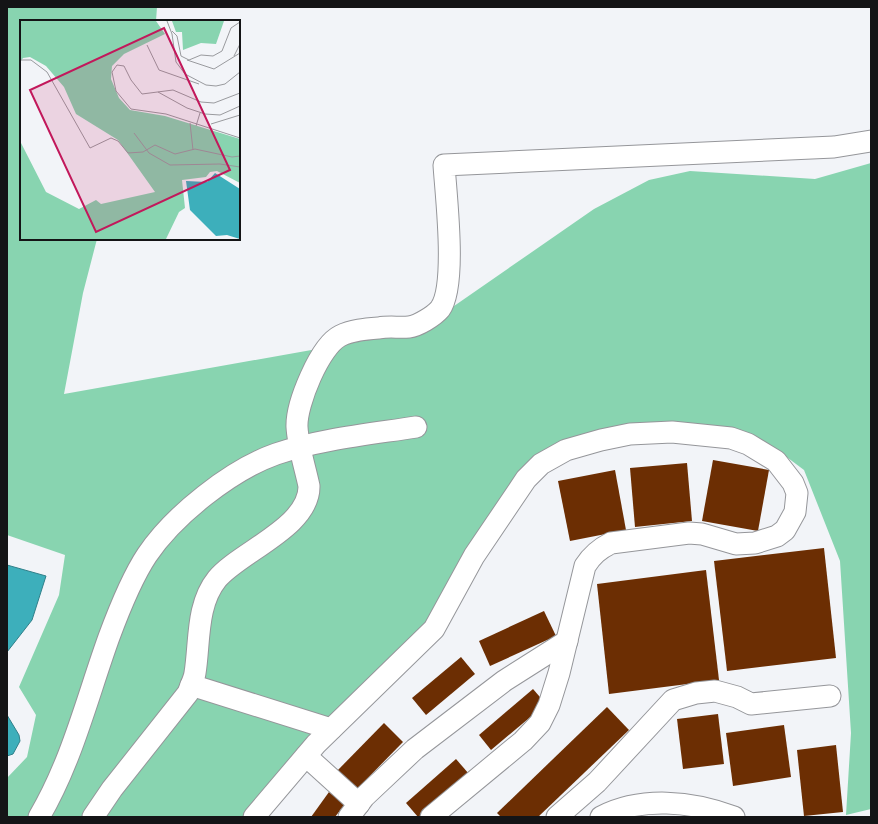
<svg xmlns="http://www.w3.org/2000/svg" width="878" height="824" font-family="'Golos Text',sans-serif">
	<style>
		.green { fill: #88d4b0 }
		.water { fill: #3dafbb; stroke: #31808a }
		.building { fill: #6c2e03 }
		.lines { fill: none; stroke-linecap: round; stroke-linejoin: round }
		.minor-casing { stroke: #95969a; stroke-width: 23 }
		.minor { stroke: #fff; stroke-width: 21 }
		.inset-road { fill: none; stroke: #999a9e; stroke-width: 1 }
		.view { fill: #c2185b; fill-opacity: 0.15; stroke: #c2185b; stroke-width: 2 }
		.inset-edge { fill: none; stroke: #141416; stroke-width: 2 }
	</style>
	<rect width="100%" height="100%" fill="#f2f4f8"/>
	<polygon class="green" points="7,7 157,7 156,21 21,21 21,239 97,239 83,293 64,394 418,331 594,209 649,180 690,171 815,179 871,163 871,809 846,815 851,733 840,561 804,470 776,449 627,430 542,458 429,624 251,817 7,817 7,778 27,757 36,715 19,687 59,595 65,555 7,535"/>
	<g class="water">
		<polygon points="7,565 46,576 32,620 7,652"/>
		<polygon points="7,715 19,735 20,741 13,754 7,756"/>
	</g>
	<g class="building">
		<polygon points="713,460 769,470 758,531 702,521"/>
		<polygon points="687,463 692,521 635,527 630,468"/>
		<polygon points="615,470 626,530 570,541 558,481"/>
		<polygon points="824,548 836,658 727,671 714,561"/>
		<polygon points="706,570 719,680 609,694 597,584"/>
		<polygon points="544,611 556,636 490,666 479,641"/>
		<polygon points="461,657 475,674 426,715 412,698"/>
		<polygon points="533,689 546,704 491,750 479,735"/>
		<polygon points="607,707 629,730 538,817 501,817 497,813"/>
		<polygon points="718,714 724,764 683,769 677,719"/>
		<polygon points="384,723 403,742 356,790 337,771"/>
		<polygon points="784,725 791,777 733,786 726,733"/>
		<polygon points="836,745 843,812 804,816 797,750"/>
		<polygon points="456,759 469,774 421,817 418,817 406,803"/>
		<polygon points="329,792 345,804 335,817 311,817"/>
	</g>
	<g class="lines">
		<defs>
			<g id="minor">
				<polyline points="191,685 331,729"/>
				<polyline points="306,756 359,804"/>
				<path d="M39,817C72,761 87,698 109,637C119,610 131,579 147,555C174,515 231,470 276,454C320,439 371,434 416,427"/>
				<path d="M93,817L112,789L188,693C190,687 194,680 195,673C200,642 196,605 217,579C239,552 310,527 309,486C305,467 298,446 297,427C296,404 320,346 340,336C352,330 366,329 379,328C389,326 399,328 409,327C418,326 434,316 440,309C457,286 446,196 444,165L834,147L871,141"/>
				<path d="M254,817L316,744L434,629L474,556L526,479L541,464L566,450L601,440L630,434L672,432L731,438L748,444L776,461L793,483L797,493L795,512L785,530L777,536L755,543L736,544L702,534L689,533L611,543C599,549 592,555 585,566L559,673L549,705L540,723L523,741L431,817"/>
				<polyline points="349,817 364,797 415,749 504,681 567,641"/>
				<polyline points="557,817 597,782 673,700 696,693 715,691 737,697 751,704 830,696"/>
				<path d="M601,817C641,796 692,801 734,817"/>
			</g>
		</defs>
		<use href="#minor" class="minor-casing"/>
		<use href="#minor" class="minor"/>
	</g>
	<g transform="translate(20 20)">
		<rect width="220" height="220" fill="#f2f4f8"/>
		<path d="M0,1H136L145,14L104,34L92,46L91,59L99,78L110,90L145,96L220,119V163L197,151L190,152L186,157L162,160L165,188L159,192L146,219H0V121L26,172L59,189L76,180L81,184L135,172L98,120L56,94L44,67L26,46L10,37L3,38L0,42ZM152,1H204L196,24L181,23L163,30L162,12H156Z" fill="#88d4b0"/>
		<path d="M195,153L220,169V219L207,215L196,216L170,190L166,161L187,162Z" fill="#3dafbb"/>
		<path class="inset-road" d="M147,1L152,14L156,42L165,54L186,65L196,66L205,64L220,52M152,11L157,16L161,36L169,40L181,35L193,36L202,31L211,8L220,2M127,25L139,50L179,64M214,36L220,24M0,40H11L27,52L70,128L91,118L98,121L108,133L123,132L135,125L155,134L175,129L212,137L220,136M167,40L194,49L220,33M138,72L167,88L185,94L200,95L220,86M220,73L194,83L181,82L153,70L122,74L111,60L104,46L97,45L92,52L96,71L111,89L146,94L220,118M170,103L173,130M191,104L220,95M176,106L180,93M114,113L129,133L150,145L200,144L220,147"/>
		<path class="view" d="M144,8L210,150L76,212L10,70Z"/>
		<rect width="220" height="220" class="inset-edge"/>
	</g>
	<rect width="878" height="824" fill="none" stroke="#141416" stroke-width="16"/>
</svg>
